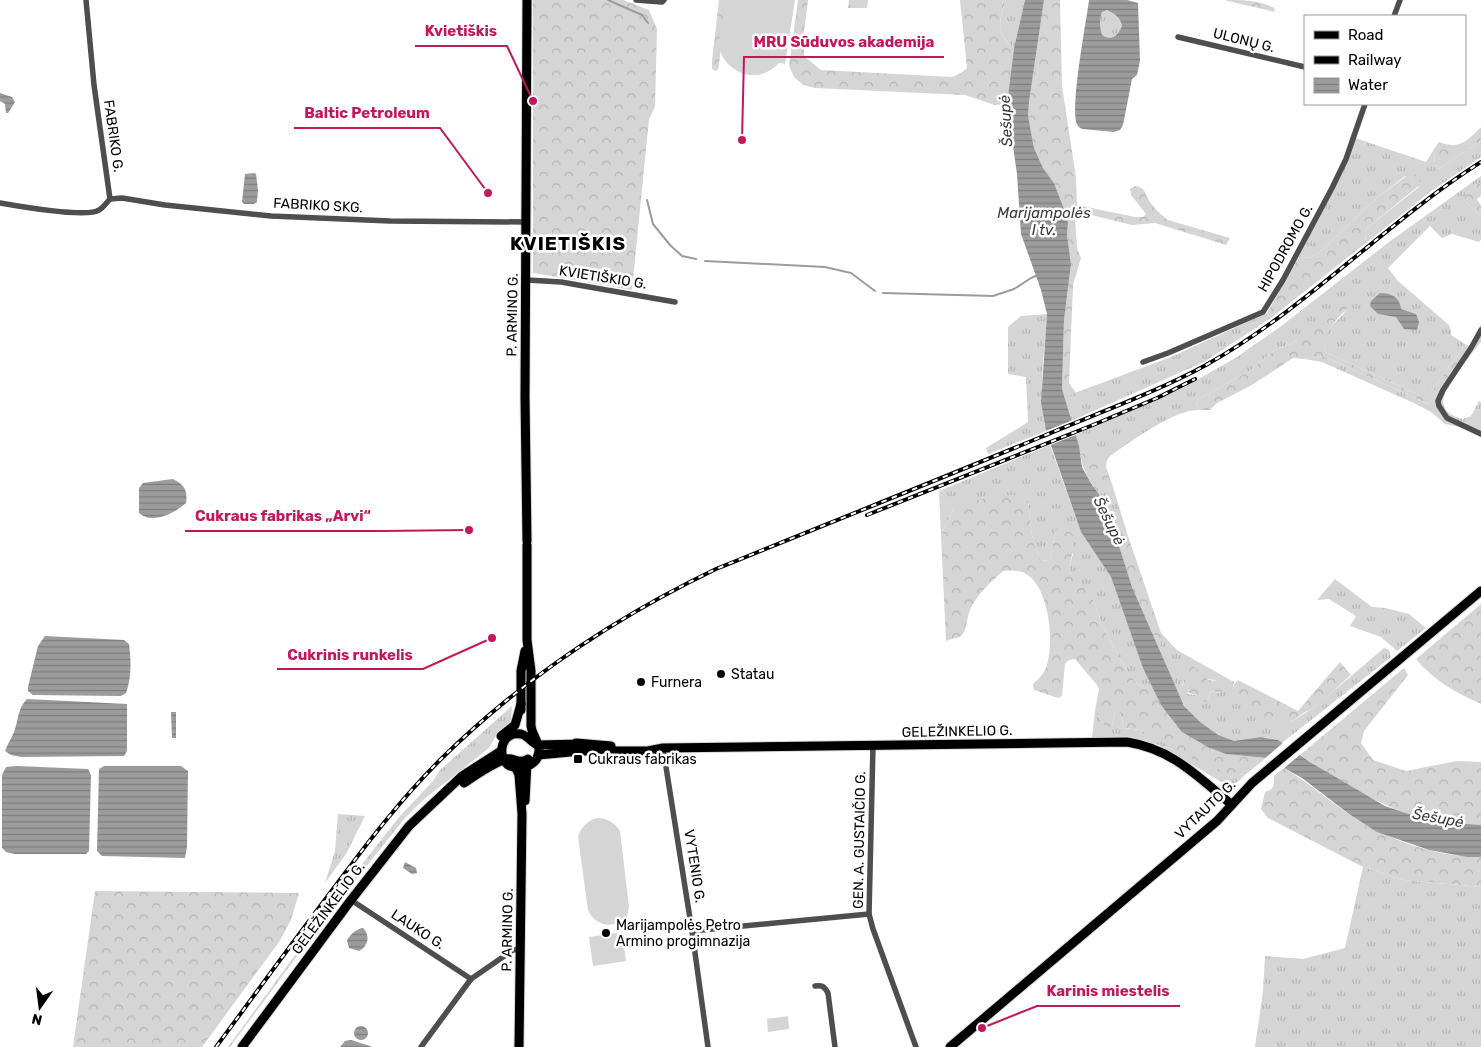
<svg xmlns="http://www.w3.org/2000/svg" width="1481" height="1047" font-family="Rubik,sans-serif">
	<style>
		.grass { fill: url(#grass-tufts); fill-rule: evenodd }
		.forest { fill: url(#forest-crowns) }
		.pitch { fill: #d5d5d5 }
		.water { fill: url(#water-rules); fill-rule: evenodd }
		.pier { fill: #fff }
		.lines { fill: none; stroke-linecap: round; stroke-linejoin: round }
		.stream { stroke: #9c9c9c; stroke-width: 2 }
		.primary-casing { stroke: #dbdbdb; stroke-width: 11 }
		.minor { stroke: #4e4e4e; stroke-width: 5.5 }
		.primary { stroke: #000; stroke-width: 9 }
		.rail-casing { stroke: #000; stroke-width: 4 }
		.rail { stroke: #fff; stroke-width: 2; stroke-dasharray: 5.5; stroke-linecap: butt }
		.poi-dot { fill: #000; stroke: #fff; stroke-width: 2 }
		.labels { text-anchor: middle; stroke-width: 5; stroke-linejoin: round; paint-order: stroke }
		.street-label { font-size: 14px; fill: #000; stroke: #fff }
		.poi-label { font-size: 14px; fill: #000; stroke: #fff; text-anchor: start }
		.water-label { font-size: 15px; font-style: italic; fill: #3d3d3d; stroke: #fff }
		.district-label { font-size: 19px; font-weight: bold; letter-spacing: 1px; fill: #000; stroke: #fff }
		.leader { fill: none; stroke: #c2185b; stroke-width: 2 }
		.callout-dot { fill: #c2185b; stroke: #fff; stroke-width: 2 }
		.callout-label { font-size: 15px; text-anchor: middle; font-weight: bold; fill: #c2185b; stroke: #fff; stroke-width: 5; stroke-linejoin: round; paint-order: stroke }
	</style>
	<defs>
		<pattern id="grass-tufts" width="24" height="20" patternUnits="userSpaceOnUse" patternTransform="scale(1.25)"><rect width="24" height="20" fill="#d5d5d5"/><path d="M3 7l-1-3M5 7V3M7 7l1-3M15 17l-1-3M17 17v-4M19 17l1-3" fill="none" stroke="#b5b5b5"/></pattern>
		<pattern id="forest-crowns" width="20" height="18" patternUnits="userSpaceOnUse" patternTransform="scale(1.25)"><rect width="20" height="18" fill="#d5d5d5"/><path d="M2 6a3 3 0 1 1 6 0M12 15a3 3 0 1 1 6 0" fill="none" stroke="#b5b5b5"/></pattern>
		<pattern id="water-rules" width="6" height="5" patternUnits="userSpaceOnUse" patternTransform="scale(1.25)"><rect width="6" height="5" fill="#9c9c9c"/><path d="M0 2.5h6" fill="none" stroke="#7d7d7d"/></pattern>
	</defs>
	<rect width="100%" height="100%" fill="#fff"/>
	<g class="grass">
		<polygon points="849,0 868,0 867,8 848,8"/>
		<path d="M1006,0H1025L1014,48C995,34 999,19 1006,0Z"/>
		<path d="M1107,10C1115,14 1120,17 1122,26C1118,36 1111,41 1101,35L1100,18L1102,12Z"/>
		<polygon points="1355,138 1426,162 1434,149 1435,164 1438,169 1481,141 1481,157 1430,192 1366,243 1365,232 1367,228 1419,187 1405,176 1378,197 1319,253 1309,258 1299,257"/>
		<path d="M1481,176V182L1468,191L1465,201L1481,216V240L1479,242L1452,234L1442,238L1430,226L1388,268L1398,281L1449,325L1451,330V335L1465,344L1431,392L1419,395L1325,352C1320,326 1341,323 1350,304L1313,328L1297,341L1273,351L1251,370L1199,399L1196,404L1200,410C1174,409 1132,441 1110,456L1107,460L1106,467L1102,458L1088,451L1080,454L1075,435L1183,388L1237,357L1280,327L1389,242ZM1400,309L1416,314L1403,327L1396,317Z"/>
		<polygon points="1267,313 1271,318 1204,362 1071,421 1064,397 1171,357"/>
		<path d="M1047,314C1045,352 1037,393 1046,431L988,454L986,448L1028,422L1026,377L1008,374V327L1021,316Z"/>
		<path d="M1481,324V342C1472,354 1438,391 1444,406C1447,414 1455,417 1463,419L1471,416L1479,401L1481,402V437L1464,428L1445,424L1431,412L1416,404L1322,362L1304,359L1323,356L1428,404L1470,347Z"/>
		<path d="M1050,445L1081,532L1111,577L1143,667L1154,689H1145L1140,686L1129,675L1104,629L1093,600L1070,573L1069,567L1073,554L1056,530L1050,559L1048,561L1042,560C1030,544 1031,521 1028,502L954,508L941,535L939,491Z"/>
		<polygon points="1112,484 1128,536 1118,525 1111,524 1099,494 1108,491"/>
		<polygon points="1335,579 1372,607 1385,608 1409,614 1426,628 1397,651 1381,637 1350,626 1356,616 1329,599 1317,600"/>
		<path d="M1161,633L1177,650L1234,682L1233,688L1291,722L1316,706L1384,648L1389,650L1391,657L1282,743C1264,731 1251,743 1233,741C1218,739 1191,718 1184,705C1173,687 1166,666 1158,647L1161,644ZM1194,667C1201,676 1204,680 1216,680L1219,693L1211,691L1207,701L1196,695L1188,694L1182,685L1186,677Z"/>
		<polygon points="512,706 511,722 498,732 489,748 423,800 405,818 325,918 230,1047 228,1047 352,877 400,816 433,781 439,771"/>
		<path d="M1095,711L1103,724L1112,725L1115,712H1120L1124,728L1140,730L1224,771L1231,777L1239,774L1245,775C1237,783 1234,786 1223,783L1159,745L1128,737H1092Z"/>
		<polygon points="338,814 365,816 346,854 325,883 335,851"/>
		<polygon points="1363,867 1403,880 1481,887 1481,1047 1255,1047 1263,991 1265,956 1303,959 1345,948"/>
	</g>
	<g class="forest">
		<polygon points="533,0 623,0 649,10 657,29 655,107 649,119 632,290 533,273"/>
		<polygon points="719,0 726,0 719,65 718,69 716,71 712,69 712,61"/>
		<path d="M798,0H808L804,32V56L821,70L952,77L961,73L967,68L960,0H1006C999,19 995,34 1014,48L1007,104L995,105L965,95L815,88L803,85L794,77L789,66Z"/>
		<path d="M1044,0H1060L1062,86L1076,178L1077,205L1135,217H1143L1146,214L1131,195L1130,189L1135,186C1144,187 1145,192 1148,199C1153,207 1161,215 1168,220L1230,238L1226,245L1155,223L1132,225L1079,212L1075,217L1077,248L1081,258L1073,285L1069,383L1076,393L1064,397L1062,389L1064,320L1071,264L1067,235L1068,223L1066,214L1054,183L1043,168L1034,148L1028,116L1029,102Z"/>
		<path d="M1224,0C1242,0 1260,0 1274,8L1275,12Z"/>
		<path d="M1481,127V141L1438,169L1435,164L1434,149L1439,142C1459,150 1467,141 1481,127Z"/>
		<polygon points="1412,172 1417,176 1421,184 1367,228 1365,232 1366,243 1271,318 1267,313 1299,257 1309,258 1319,253 1378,197"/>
		<path d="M1481,182V196L1477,199L1481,206V216L1465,201C1464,190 1473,187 1481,182Z"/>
		<path d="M1342,299L1347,300L1350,304L1349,307C1336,320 1322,332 1325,352L1419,395L1421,391L1428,390L1431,392L1465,344L1470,347L1428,404L1323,356L1304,359L1293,358L1252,385L1217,403L1210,410H1200L1196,404L1199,399L1251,370L1273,351L1297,341Z"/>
		<path d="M1088,451H1096L1103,458L1112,484L1108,491L1099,494C1089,482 1083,469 1080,454Z"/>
		<path d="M1010,495C1018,495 1023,496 1028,502C1031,521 1030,544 1042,560L1047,561L1050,559L1056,530L1062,525L1067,526L1073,536L1074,546L1069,567L1070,573L1088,591L1093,600L1104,629L1129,675L1140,686L1145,689H1154L1161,705L1226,754L1266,758L1245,775L1240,774L1235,777C1225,777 1224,768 1212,769L1140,730L1124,728L1120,712H1115L1112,725L1108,727L1103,724L1095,711L1099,689L1097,685L1075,659L1069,660L1065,664L1062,696L1058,698L1034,690L1033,684C1037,680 1041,677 1044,672C1056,650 1050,587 1026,574C1019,570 1011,570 1003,571C991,582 976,595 970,610C966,619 968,629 961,636C957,639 950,639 946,641L941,535L954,508L959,503Z"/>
		<polygon points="1111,524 1118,525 1128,536 1161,633 1161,644 1158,647 1132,587"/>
		<path d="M1481,604V704C1456,693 1433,680 1416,659Z"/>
		<path d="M1340,662L1351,675C1339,685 1328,697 1316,706C1310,710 1304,712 1299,716C1296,718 1293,721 1290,722C1272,727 1217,696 1238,680L1298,711Z"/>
		<path d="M1188,665L1194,667L1208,680L1221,681L1225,688L1222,693L1211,691L1207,701L1203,702L1196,695L1183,691C1182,686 1186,667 1188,665Z"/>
		<path d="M1404,668L1408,675L1364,731L1361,743L1373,760L1406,771L1457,761L1481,762V825C1467,824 1452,824 1438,822C1387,812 1343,783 1300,755Z"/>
		<path d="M1284,768C1308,782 1328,800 1350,815C1388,840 1436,857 1481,857V887L1403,880L1363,867L1268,818L1261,809L1265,792C1274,789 1274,786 1274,776Z"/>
		<polygon points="95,891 299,893 291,920 279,942 202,1047 73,1047"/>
	</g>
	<g class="pitch">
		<path d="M726,0H795L785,64L779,63C764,79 743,79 728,64C725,60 721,55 720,50C718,41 724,11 726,0Z"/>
		<path d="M597,818C607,818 614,822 620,831L629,907L627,917C613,929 596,927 588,910L578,837C581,827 587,821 597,818Z"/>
		<polygon points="622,932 626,961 593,966 589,937"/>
		<polygon points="788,1016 789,1029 768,1032 767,1019"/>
	</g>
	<g class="water">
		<polygon points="1025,0 1044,0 1029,102 1028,116 1034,148 1043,168 1054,183 1066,214 1068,223 1067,235 1071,264 1064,320 1062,389 1079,446 1082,467 1092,485 1099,494 1117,540 1132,587 1184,706 1200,722 1218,735 1234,741 1261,737 1278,740 1310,762 1385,806 1409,814 1440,822 1481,825 1481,857 1467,857 1429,850 1377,832 1349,814 1302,778 1266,758 1226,754 1208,747 1182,732 1161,705 1143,668 1111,577 1081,532 1046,431 1041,402 1047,314 1041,290 1021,234 1017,174 1007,104 1014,48"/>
		<path d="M1089,0H1127L1138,3L1140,61L1137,75L1132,79L1123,125L1120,130L1114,132L1083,129C1080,128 1079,128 1077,124C1070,106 1086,24 1089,0ZM1107,10C1115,14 1120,17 1122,26C1118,36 1111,41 1102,35C1100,27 1099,20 1102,12Z"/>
		<polygon points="0,93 12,97 15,102 8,113 6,113 5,104 0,101"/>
		<polygon points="254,173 256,174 258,190 257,202 254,204 244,204 242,202 245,174"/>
		<path d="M1380,293C1391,293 1400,297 1401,309L1416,314L1419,322L1417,330L1404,329L1396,317L1378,314L1370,306L1371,301Z"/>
		<path d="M173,479C184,484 188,491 186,503C175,513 152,525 139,513V488L143,483Z"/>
		<path d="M45,636L124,640L129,644C131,661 132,676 126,693L121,696L33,695L28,691V687L38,646Z"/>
		<path d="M27,699L127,704V751L124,756L21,757L11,755L5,751C8,743 13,736 15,729C19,717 18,708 27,699Z"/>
		<polygon points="171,712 176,712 176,738 172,738"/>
		<polygon points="17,766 88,769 91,775 89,851 86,854 15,854 6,852 2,848 2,775 6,767"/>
		<polygon points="104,766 181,766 188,771 187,847 185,858 102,856 97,851 99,769"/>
		<polygon points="405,862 416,868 417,873 412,874 403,868"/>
		<path d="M363,928C370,935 369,946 359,951L349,948L347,940C351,934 356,929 363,928Z"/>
		<circle cx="361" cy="1033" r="7"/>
		<polygon points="351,1040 370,1046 371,1047 340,1047 345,1041"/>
	</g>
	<g class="pier">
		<polygon points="1073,420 1078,434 1048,446 1043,432"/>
		<polygon points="1284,742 1302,753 1282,770 1263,760"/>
	</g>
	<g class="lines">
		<g class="stream">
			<polyline points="608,0 642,15 648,23"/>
			<polyline points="647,200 653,224 670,245 682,256 696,259"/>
			<polyline points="705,261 825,267 851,273 875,291"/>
			<polyline points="883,293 993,296 1014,289 1031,278 1038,275"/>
		</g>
		<defs>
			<g id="primary">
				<polyline points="527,541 525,397 527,0"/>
				<path d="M527,545V640L531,671V726C532,734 538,741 539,749C540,766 520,771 508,765C496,754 502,731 521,734C529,736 531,743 538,745L581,744"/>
				<polyline points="521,710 521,671 525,651"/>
				<polyline points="501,736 515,725 521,704"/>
				<polyline points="576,743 611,746"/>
				<path d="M538,755L581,751H648L663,748L1127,742C1172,749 1197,776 1231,804"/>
				<polyline points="516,768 519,775 522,814 519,1047"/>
				<path d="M464,783C476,775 491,764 506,759C514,757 518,765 528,759"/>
				<polyline points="525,801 527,762"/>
				<polyline points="242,1047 351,900 409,826 462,776 501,751"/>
				<polyline points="950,1047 1217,821 1252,783 1481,591"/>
			</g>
		</defs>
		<use href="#primary" class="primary-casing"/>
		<g class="minor">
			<polyline points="636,0 662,2 664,0"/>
			<polyline points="1394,16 1400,0"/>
			<polyline points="1178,37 1305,67"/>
			<polyline points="110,199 122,198 165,205 271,216 390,221 527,222"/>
			<path d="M0,203C17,206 87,218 99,210C103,208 107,202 110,199L94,85L86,0"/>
			<polyline points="527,280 561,282 675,302"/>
			<polyline points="1481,330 1471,348 1443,390 1438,401 1439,406 1447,418 1481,434"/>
			<polyline points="1143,362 1168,353 1263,312 1283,280 1332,188 1346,159 1365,104"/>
			<polyline points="873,746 869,914 873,929 916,1047"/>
			<polyline points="663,748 692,931 708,1047"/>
			<polyline points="351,900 471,979"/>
			<polyline points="692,931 869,914"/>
			<path d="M815,986C822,985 824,986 828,993L835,1047"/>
			<polyline points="421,1047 471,979 513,950 521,949"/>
		</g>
		<use href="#primary" class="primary"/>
		<defs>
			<g id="rail">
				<polyline points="867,515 1093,425 1157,398 1195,379"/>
				<path d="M216,1047C256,993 295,939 336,885C368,842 401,799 440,760C520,681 614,618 716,569C824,525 933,482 1041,437C1095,414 1155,393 1206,365C1306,309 1385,223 1481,162"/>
			</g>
		</defs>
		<use href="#rail" class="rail-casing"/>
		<use href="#rail" class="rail"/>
	</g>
	<g class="poi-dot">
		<circle cx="721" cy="674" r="5"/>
		<circle cx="641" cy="682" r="5"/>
		<rect x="573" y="754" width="10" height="10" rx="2.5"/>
		<circle cx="606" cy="933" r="5"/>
	</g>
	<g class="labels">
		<g class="street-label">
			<text transform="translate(1244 40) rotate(14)" y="5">ULONŲ G.</text>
			<text transform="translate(114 136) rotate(82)" y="5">FABRIKO G.</text>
			<text transform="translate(318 205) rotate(3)" y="5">FABRIKO SKG.</text>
			<text transform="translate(1285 248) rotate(-61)" y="5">HIPODROMO G.</text>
			<text transform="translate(603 277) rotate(9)" y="5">KVIETIŠKIO G.</text>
			<text transform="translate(512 315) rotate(-89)" y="5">P. ARMINO G.</text>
			<text transform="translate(957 731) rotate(-1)" y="5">GELEŽINKELIO G.</text>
			<text transform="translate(1205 809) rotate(-44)" y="5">VYTAUTO G.</text>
			<text transform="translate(859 840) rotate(-89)" y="5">GEN. A. GUSTAIČIO G.</text>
			<text transform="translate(695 866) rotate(81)" y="5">VYTENIO G.</text>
			<text transform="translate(328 908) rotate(-53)" y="5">GELEŽINKELIO G.</text>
			<text transform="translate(418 929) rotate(33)" y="5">LAUKO G.</text>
			<text transform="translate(507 930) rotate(-89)" y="5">P. ARMINO G.</text>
		</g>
		<g class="poi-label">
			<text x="731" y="679">Statau</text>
			<text x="651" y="687">Furnera</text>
			<text x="588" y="764">Cukraus fabrikas</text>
			<text x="616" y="930">Marijampolės Petro<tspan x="616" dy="16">Armino progimnazija</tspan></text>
		</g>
		<g class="water-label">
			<text transform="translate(1006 121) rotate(-93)" y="5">Šešupė</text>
			<text x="1044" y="218">Marijampolės<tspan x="1044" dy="17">I tv.</tspan></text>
			<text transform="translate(1109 521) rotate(64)" y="5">Šešupė</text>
			<text transform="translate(1438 818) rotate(10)" y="5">Šešupė</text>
		</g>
		<g class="district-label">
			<text x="568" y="250">KVIETIŠKIS</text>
		</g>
	</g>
	<path class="leader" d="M533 101L507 46H415M742 140L744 57H944M488 193L440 128H294M469 530L381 531H185M492 638L423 669H277M982 1028L1037 1006H1180"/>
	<g class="callout-dot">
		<circle cx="533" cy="101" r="5"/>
		<circle cx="742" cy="140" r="5"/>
		<circle cx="488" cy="193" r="5"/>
		<circle cx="469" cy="530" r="5"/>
		<circle cx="492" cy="638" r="5"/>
		<circle cx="982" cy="1028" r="5"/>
	</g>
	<g class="callout-label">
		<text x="461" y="36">Kvietiškis</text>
		<text x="844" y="47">MRU Sūduvos akademija</text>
		<text x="367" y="118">Baltic Petroleum</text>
		<text x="283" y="521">Cukraus fabrikas „Arvi“</text>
		<text x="350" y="660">Cukrinis runkelis</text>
		<text x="1108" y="996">Karinis miestelis</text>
	</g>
	<rect x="1304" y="15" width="162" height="90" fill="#ffffff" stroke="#999999"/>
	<rect x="1314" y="31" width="25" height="8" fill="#000000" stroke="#999999"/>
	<text x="1348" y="40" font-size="15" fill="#000000">Road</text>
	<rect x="1314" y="56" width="25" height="8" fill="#000000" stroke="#999999"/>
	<text x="1348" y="65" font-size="15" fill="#000000">Railway</text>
	<rect x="1314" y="78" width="25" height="15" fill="url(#water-rules)" stroke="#999999"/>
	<text x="1348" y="90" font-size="15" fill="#000000">Water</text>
	<g transform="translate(40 1007) rotate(194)" stroke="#ffffff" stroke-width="4" paint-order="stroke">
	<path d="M0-4L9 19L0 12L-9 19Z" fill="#000000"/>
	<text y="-8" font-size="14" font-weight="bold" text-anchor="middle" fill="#000000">N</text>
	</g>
</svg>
